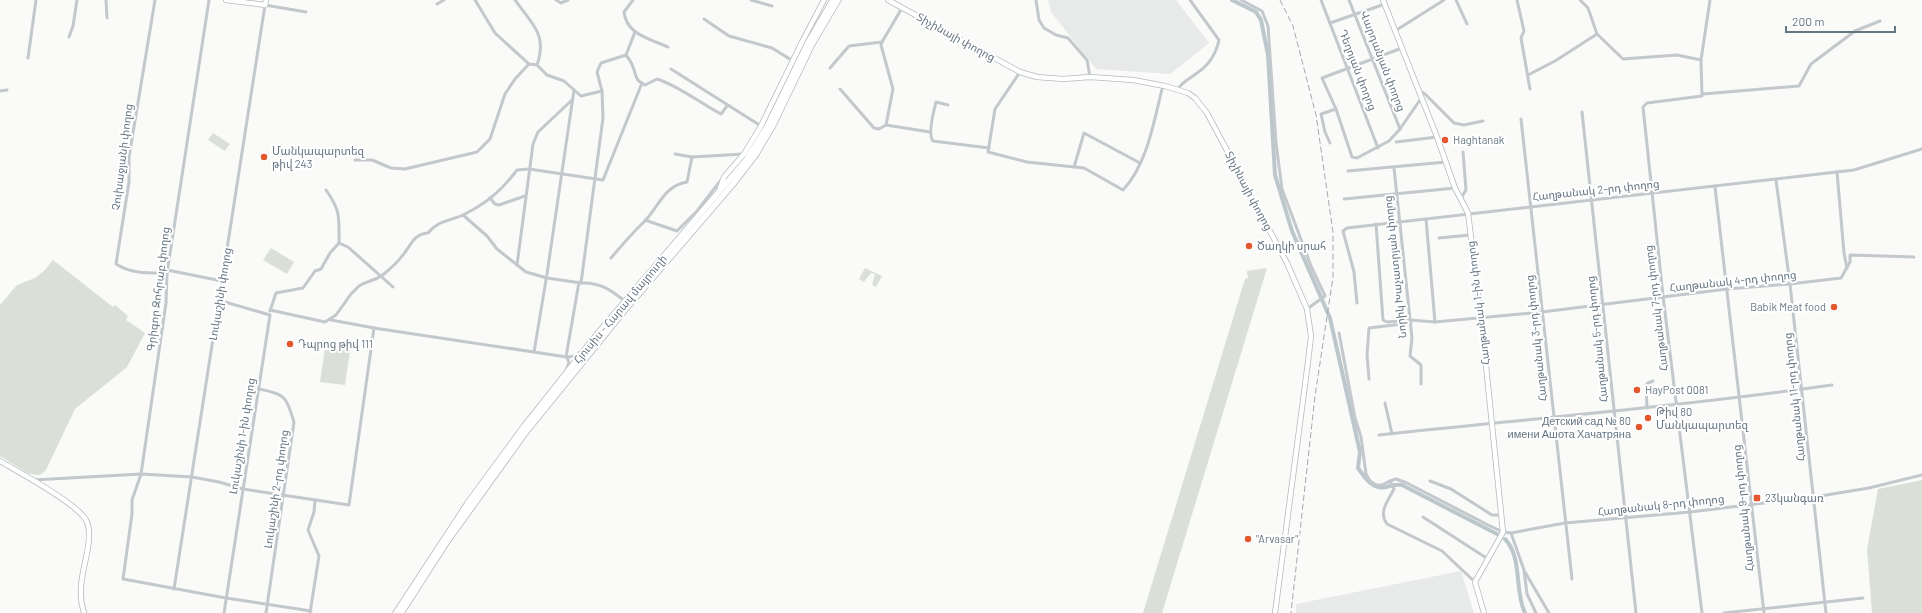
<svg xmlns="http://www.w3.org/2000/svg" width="1922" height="613" font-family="Barlow,'Noto Sans Armenian',sans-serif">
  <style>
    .built { fill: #e8e9e9 }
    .green { fill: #dadfd7 }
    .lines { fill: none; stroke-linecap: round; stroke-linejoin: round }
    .canal { stroke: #bbc7cb; stroke-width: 4 }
    .secondary-casing { stroke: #b3babf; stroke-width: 6 }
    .highway-casing { stroke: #b4b9bd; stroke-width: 7 }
    .street { stroke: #c3c8cc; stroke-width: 3 }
    .secondary { stroke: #fff; stroke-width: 4.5 }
    .highway { stroke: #fff; stroke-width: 5.5 }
    .rail { stroke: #a2aab0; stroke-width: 1; stroke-dasharray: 6 3; stroke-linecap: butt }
    .poi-dot { fill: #e4572e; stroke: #fff; stroke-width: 1.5 }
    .labels { text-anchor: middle; stroke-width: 4; stroke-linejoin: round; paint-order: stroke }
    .street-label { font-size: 11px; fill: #657683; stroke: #fff }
    .poi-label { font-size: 11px; fill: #657683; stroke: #fff; text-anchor: start }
  </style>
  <rect width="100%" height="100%" fill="#fafaf8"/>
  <g class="built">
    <path d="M1048,0H1176L1209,43L1170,74L1096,69L1051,12Z"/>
    <path d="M1461,571L1474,613H1296V604Z"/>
  </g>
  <g class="green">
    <path d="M213,133L230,144L225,151L208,140Z"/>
    <path d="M271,248L294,262L287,274L263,260Z"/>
    <path d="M53,260L113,307L115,305L128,316L126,320L145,333L127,367L75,409L46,470L40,475L29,474L0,456V305L17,285L35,278L44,271Z"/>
    <path d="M865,268L882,276L876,287L872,285L875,274L871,273L864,282L859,279Z"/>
    <path d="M1267,268L1162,613H1143L1245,279L1248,278L1247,271Z"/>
    <path d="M326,341L351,344L345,385L320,382Z"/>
    <path d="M1922,480V613H1872L1867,549L1878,489Z"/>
  </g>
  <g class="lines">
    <g class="canal">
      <path d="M1232,0L1256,12L1261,20L1268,55L1275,175L1292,231L1330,318L1360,452L1358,468C1365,478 1373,490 1386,487C1392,485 1396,484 1402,485L1497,534"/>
      <path d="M1505,539C1523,558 1514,591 1525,613"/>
    </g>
    <g class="secondary-casing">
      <g id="secondary">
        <path d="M226,0L265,5L266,0"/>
        <path d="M888,0L1020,72L1037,77L1063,79L1090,77L1133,80L1165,86L1188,93L1195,98L1207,113L1287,263L1307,309L1311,336L1308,362L1275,613"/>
        <path d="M1383,0L1437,137L1455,188L1468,213L1481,317L1503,532L1475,582L1484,613"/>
        <path d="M720,188L724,177L744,154L761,126L802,42L824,0"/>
        <path d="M0,461C20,473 75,502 86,520C91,529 89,543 87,553C83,573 77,592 84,613"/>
      </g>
    </g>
    <g class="highway-casing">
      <g id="highway">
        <path d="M396,613L468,503L523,428L600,331L747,159L768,125L808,43L833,0"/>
        <path d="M401,613L446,543L525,433L623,312L733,184L756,154L773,125L812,44L838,0"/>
      </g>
    </g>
    <g class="street">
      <path d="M106,0L107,18"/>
      <path d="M155,0L129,157V182L116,264C131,274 149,273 167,273"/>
      <path d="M209,0L167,273L166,303L141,474L132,500V514L123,579L226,598L311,611"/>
      <path d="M475,0L495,33L529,64L537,65L547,75L564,81L581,96L602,91"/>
      <path d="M515,0C531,23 548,34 537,65"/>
      <path d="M556,0L561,3L568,0"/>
      <path d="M633,0L624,12C626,34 650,39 668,47"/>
      <path d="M751,0L772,6"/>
      <path d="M1036,0L1039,20L1044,28L1056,35L1068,38L1087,60L1090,77"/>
      <path d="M1241,0L1262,11L1268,26L1276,143L1282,189L1311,266L1325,296L1307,309"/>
      <path d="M1321,0L1378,148"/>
      <path d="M1349,0L1400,129"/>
      <path d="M1456,0L1467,24"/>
      <path d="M1517,0L1524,31L1521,38L1530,89"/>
      <path d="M1580,0L1588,8L1597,34L1623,59L1677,55L1701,60"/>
      <path d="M437,4L444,0"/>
      <path d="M704,19L729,36L772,48L793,61"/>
      <path d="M1330,23L1385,4"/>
      <path d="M1395,31L1444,0"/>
      <path d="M635,32L626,55C629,59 632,63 633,67C637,77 634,79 645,85L657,79C679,86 700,103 721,114L727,106"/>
      <path d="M69,37L73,26L77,0"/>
      <path d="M882,42L881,45L893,89L886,125"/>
      <path d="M1402,48L1322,78L1336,109L1352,157L1357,158L1389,141L1400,129L1422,97"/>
      <path d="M28,58L36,0"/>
      <path d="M830,68L849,46L882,42L902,8"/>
      <path d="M671,69L761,126"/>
      <path d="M1020,72L995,109L988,152L1027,162L1084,168L1123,190C1148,163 1154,120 1163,85"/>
      <path d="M1528,75L1555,61L1597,34"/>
      <path d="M840,89L874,128L879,129L886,125L930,132"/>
      <path d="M1178,89C1183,81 1190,79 1197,73C1209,65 1216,54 1219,40L1190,0"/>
      <path d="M0,91L7,90"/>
      <path d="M1420,91L1425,94L1454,123L1464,125L1483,121"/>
      <path d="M1703,94L1799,86L1811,64L1855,31L1880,21"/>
      <path d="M948,105L936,102C934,110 927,134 933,141L989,148"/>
      <path d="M1582,112L1636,613"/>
      <path d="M1521,119L1572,579"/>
      <path d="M1396,142L1437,137"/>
      <path d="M1330,143L1325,132L1321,114L1336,109"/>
      <path d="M675,154L692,157L744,154"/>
      <path d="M355,160H372L391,168L405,169L477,152L490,139L505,94L515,79L529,64"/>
      <path d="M1074,167L1084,133L1140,163"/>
      <path d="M1394,168L1412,338L1410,356L1421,365V384"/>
      <path d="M1348,171L1446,162"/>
      <path d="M1837,172L1844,253L1847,268"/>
      <path d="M1776,180L1790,284L1826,613"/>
      <path d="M1715,187C1732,329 1749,471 1764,613"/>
      <path d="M490,198L495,204L499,205L525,196"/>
      <path d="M1461,198L1466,190L1463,152"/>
      <path d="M1344,199L1455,188"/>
      <path d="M463,215L487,236L497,249L526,272L547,278L581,283L603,118L602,91L597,72L601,63L626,55"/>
      <path d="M1426,219L1435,322"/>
      <path d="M645,220L677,231L697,211L721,180"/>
      <path d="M1376,224L1383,320L1387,322L1410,320L1435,322L1542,312L1727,289L1790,284L1841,278L1850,262V255L1914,257"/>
      <path d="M1439,238L1470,235"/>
      <path d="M339,243L348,247L393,287"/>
      <path d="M611,258C622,245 633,232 645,221C659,206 664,186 687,182L692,157"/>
      <path d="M517,265L533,144L538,132L572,100"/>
      <path d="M167,270L222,281"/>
      <path d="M581,283C600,282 611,290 626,302"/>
      <path d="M218,300L270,315L224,613"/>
      <path d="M1357,303L1354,272L1343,231L1347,228L1854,170L1922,149"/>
      <path d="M270,310L325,322L336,315L351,294L359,286C367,281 377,280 384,274C390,269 397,263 402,256C411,246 413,234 428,233C437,221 450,221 463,215C487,203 501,191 517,170L529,169L603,180L642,83"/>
      <path d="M270,311L276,293L303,288L315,271L321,269L330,253L339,243C339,218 341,211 326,190"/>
      <path d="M331,320L374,328L567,357L576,356L580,352"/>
      <path d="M1339,333L1355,418L1361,437L1366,474L1370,481L1376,485H1382L1390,481"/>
      <path d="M534,352L547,274L574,90"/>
      <path d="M566,357L579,282"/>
      <path d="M566,370L569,363L567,357"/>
      <path d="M1369,379L1367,355L1369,328L1411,323"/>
      <path d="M259,389C286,394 286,397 294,422L266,613"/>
      <path d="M1385,403L1392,434"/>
      <path d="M1647,408L1646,385L1648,383L1653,381"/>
      <path d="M1379,435C1530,419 1681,406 1832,385"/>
      <path d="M33,480L141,474L192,477L219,482L243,489L349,505L374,328"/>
      <path d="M1430,481L1451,489L1492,515H1500"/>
      <path d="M1423,517L1488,559"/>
      <path d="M1511,533L1524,570L1527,594L1536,613"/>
      <path d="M1525,572L1549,613"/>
      <path d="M1475,582L1442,551L1387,524C1378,512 1388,501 1394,489L1390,481L1396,479L1407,483L1488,525L1503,532L1511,533L1565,523L1690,512L1814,497L1869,488L1922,475"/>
      <path d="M174,589L265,5L306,12"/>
      <path d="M310,613L319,556L308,530L314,512L315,501"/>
      <path d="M1702,613L1663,296L1643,107L1647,103L1702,96L1701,60L1710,0"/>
      <path d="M1724,613L1863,598"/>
    </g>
    <use href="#secondary" class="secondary"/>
    <use href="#highway" class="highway"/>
    <path class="rail" d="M1280,0L1293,26L1316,115L1333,232V277L1315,396L1291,613"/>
  </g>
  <g class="poi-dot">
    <circle cx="1445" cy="140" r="4"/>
    <circle cx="264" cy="157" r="4"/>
    <circle cx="1249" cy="246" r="4"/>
    <circle cx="1834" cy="307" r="4"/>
    <circle cx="290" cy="344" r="4"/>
    <circle cx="1637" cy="390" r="4"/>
    <circle cx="1648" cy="418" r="4"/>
    <circle cx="1639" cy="427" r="4"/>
    <rect x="1753" y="494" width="8" height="8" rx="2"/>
    <circle cx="1248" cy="539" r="4"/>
  </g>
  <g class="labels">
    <g class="street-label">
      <text transform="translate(956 37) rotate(29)" y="4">Տիչինայի փողոց</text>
      <text transform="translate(1383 61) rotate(69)" y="4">Վարդանյան փողոց</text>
      <text transform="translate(1358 70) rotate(69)" y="4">Դեղոյան փողոց</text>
      <text transform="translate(122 157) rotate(-83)" y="4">Չուխաջյանի փողոց</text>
      <text transform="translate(1596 190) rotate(-6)" y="4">Հաղթանակ 2-րդ փողոց</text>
      <text transform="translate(1249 191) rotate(62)" y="4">Տիչինայի փողոց</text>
      <text transform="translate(1395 267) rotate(-96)" y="4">Նորիկ Խաչատրյան փողոց</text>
      <text transform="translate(1733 281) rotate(-6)" y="4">Հաղթանակ 4-րդ փողոց</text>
      <text transform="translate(158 289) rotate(-83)" y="4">Գրիգոր Զոհրաբ փողոց</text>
      <text transform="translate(220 294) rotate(-81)" y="4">Լուկաշինի փողոց</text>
      <text transform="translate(1478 303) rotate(-97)" y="4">Հաղթանակ 1-ին փողոց</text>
      <text transform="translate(1656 308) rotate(-97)" y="4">Հաղթանակ 7-րդ փողոց</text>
      <text transform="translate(620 309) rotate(-50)" y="4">Հյուսիս - Հարավ մայրուղի</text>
      <text transform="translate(1536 338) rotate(-96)" y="4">Հաղթանակ 3-րդ փողոց</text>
      <text transform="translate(1597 339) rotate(-96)" y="4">Հաղթանակ 5-րդ փողոց</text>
      <text transform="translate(1794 397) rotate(-96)" y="4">Հաղթանակ 11-րդ փողոց</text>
      <text transform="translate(242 436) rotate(-81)" y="4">Լուկաշինի 1-ին փողոց</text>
      <text transform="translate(276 489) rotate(-82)" y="4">Լուկաշինի 2-րդ փողոց</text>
      <text transform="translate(1661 505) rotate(-6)" y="4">Հաղթանակ 8-րդ փողոց</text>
      <text transform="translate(1743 508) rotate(-96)" y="4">Հաղթանակ 9-րդ փողոց</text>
    </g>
    <g class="poi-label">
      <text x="1453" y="144">Haghtanak</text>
      <text x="272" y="155">Մանկապարտեզ<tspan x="272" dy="13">թիվ 243</tspan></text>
      <text x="1257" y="250">Ծաղկի սրահ</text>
      <text x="1826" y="311" text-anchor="end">Babik Meat food</text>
      <text x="298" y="348">Դպրոց թիվ 111</text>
      <text x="1645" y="394">HayPost 0081</text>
      <text x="1656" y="416">Թիվ 80<tspan x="1656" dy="13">Մանկապարտեզ</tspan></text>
      <text x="1631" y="425" text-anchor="end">Детский сад № 80<tspan x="1631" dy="13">имени Ашота Хачатряна</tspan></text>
      <text x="1765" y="502">23կանգառ</text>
      <text x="1256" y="543">"Arvasar"</text>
    </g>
  </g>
  <path d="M1786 26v6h109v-6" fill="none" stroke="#657683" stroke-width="2"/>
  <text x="1792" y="26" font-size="12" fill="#657683" stroke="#ffffff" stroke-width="3" paint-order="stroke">200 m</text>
</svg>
